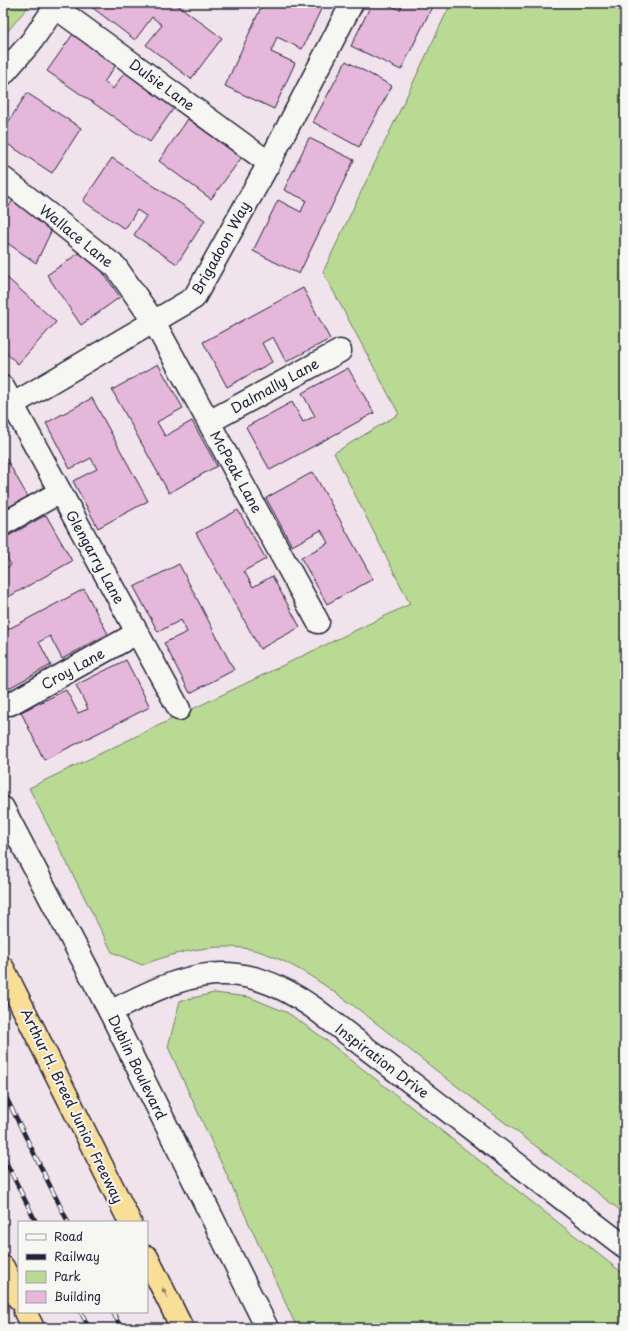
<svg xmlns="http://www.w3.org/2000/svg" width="628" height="1331" font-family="'Playpen Sans',sans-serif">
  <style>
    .green { fill: #b9da93; stroke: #6e7e67 }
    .building { fill: #e5b7da; stroke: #22223b }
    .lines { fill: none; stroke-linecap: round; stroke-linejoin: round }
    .street-casing { stroke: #22223b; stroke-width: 25 }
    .secondary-casing { stroke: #22223b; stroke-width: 25 }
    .highway-casing { stroke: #22223b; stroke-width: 25 }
    .street { stroke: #f6f6f2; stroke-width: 22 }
    .secondary { stroke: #f6f6f2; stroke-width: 22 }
    .highway { stroke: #f9df96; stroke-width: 22 }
    .rail-casing { stroke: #22223b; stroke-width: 4.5 }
    .rail { stroke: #f6f6f2; stroke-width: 3; stroke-dasharray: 9; stroke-linecap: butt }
    .oneway { fill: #8e8068 }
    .labels { text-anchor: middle; stroke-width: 4; stroke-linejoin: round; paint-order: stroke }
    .street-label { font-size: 14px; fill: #22223b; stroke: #f6f6f2 }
  </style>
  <rect width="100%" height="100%" fill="#f1e3eb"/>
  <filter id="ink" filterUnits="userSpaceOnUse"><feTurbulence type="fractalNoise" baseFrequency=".025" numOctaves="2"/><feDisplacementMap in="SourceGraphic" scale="8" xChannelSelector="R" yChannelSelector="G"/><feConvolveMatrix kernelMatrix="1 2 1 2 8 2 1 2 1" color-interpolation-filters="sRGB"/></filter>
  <g filter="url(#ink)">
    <g class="green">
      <path d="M3,3H31L3,37Z"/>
      <path d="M451,3H625V1214C561,1165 497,1117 433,1068C387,1033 299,954 243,948C208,944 174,953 142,965L112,952L29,788L410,604L334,453L399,414L323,272Z"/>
      <path d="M214,993L249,997L288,1013L322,1037L625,1275V1328H297L168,1047L180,1001Z"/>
    </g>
    <g class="building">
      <path d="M91,3H175L222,38L191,79L146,45L162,25L152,17L135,40L89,5Z"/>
      <path d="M263,3H324L302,49L277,37L271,52L295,63L274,109L225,86Z"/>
      <path d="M372,3H386L400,10L403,3H434L401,70L351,46Z"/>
      <path d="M73,34L116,65L104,82L113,89L126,70L176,105L150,142L47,71Z"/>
      <path d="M346,61L392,86L359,147L313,122Z"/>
      <path d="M27,93L81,128L52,173L3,141V130Z"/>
      <path d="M188,119L242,157L211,199L159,161Z"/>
      <path d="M309,138L354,160L299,274L253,251L278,200L301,212L306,200L284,190Z"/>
      <path d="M112,158L205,220L177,264L134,235L146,216L137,210L125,229L83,201Z"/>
      <path d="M16,195L55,223L36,263L3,240V202L8,208Z"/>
      <path d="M86,248L120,297L81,325L47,275Z"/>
      <path d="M3,274L56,322L18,364L3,350Z"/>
      <path d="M303,288L330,339L286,362L273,337L262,343L272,362L227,387L203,342Z"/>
      <path d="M158,364L183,408L157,422L165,436L192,421L217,466L169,493L112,390Z"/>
      <path d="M348,368L374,413L270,470L246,427L292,402L303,422L315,416L302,393Z"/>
      <path d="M92,398L148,501L98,528L73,481L97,469L91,458L70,469L46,423Z"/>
      <path d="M3,453L28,497L3,511Z"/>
      <path d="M313,472L373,579L327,604L301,558L328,543L321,530L292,546L266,498Z"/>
      <path d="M238,510L266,559L244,571L253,587L272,576L300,627L260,649L196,533Z"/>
      <path d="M46,515L72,561L3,600V570L11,565L3,551V539Z"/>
      <path d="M179,564L234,670L190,693L164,643L187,632L181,620L158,632L134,587Z"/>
      <path d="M84,589L108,634L62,659L50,636L39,642L51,665L7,689L3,681V632Z"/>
      <path d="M126,660L150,707L44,760L21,712L66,690L78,713L88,709L76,685Z"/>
    </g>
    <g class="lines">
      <g class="street-casing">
        <g id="street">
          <path d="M55,7L269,163"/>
          <path d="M3,74L31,42L58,3"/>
          <path d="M3,178L116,267L154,322L318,622"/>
          <path d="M3,387L179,709"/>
          <path d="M3,410L194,298L269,163L352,3"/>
          <path d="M209,422L340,351"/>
          <path d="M3,524L60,492"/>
          <path d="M10,704L137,633"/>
          <path d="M110,1012C187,972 236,953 314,1008L625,1247"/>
        </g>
      </g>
      <g class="secondary-casing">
        <path id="secondary" d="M3,808L110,1012L267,1328"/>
      </g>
      <g class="highway-casing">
        <g id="highway">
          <path d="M3,968L130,1222"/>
          <path d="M147,1257L182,1328"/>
          <path d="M3,1267L19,1299"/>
          <path d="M25,1312L33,1328"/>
        </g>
      </g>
      <use href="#street" class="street"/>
      <use href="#secondary" class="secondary"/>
      <use href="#highway" class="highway"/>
      <g class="rail-casing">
        <g id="rail">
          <path d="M3,1091L68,1222"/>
          <path d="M3,1156L36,1222"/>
          <path d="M81,1312L89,1328"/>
          <path d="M113,1312L121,1328"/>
        </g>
      </g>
      <use href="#rail" class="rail"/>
    </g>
    <defs><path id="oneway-solid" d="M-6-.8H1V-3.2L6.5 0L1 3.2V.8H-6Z"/></defs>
    <use class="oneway" href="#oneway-solid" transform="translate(165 1293) rotate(-116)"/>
  </g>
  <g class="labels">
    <g class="street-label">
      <text transform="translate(162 85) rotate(36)" y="5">Dulsie Lane</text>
      <text transform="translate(76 236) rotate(39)" y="5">Wallace Lane</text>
      <text transform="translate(221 248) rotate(-61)" y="5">Brigadoon Way</text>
      <text transform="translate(275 386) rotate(-29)" y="5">Dalmally Lane</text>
      <text transform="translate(236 472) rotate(61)" y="5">McPeak Lane</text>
      <text transform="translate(95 557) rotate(61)" y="5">Glengarry Lane</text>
      <text transform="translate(73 669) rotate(-29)" y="5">Croy Lane</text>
      <text transform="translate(382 1061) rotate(37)" y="5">Inspiration Drive</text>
      <text transform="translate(137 1067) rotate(64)" y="5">Dublin Boulevard</text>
      <text transform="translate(72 1106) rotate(64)" y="5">Arthur H. Breed Junior Freeway</text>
    </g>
  </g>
  <rect width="628" height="1331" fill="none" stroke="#f6f6f2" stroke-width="16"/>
  <rect x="8" y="8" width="612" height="1315" fill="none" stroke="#22223b" stroke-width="1.5" filter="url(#ink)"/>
  <rect x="18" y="1221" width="130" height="92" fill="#f6f6f2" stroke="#a1a1a9"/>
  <rect x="26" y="1234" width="20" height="6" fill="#f6f6f2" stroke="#a1a1a9"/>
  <text x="54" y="1241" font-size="12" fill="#22223b">Road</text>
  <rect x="26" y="1254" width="20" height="6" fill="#22223b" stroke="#a1a1a9"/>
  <text x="54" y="1261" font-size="12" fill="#22223b">Railway</text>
  <rect x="26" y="1271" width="20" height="12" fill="#b9da93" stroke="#a1a1a9"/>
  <text x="54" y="1281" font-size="12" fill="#22223b">Park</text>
  <rect x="26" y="1291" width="20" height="12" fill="#e5b7da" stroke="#a1a1a9"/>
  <text x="54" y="1301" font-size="12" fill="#22223b">Building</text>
</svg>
